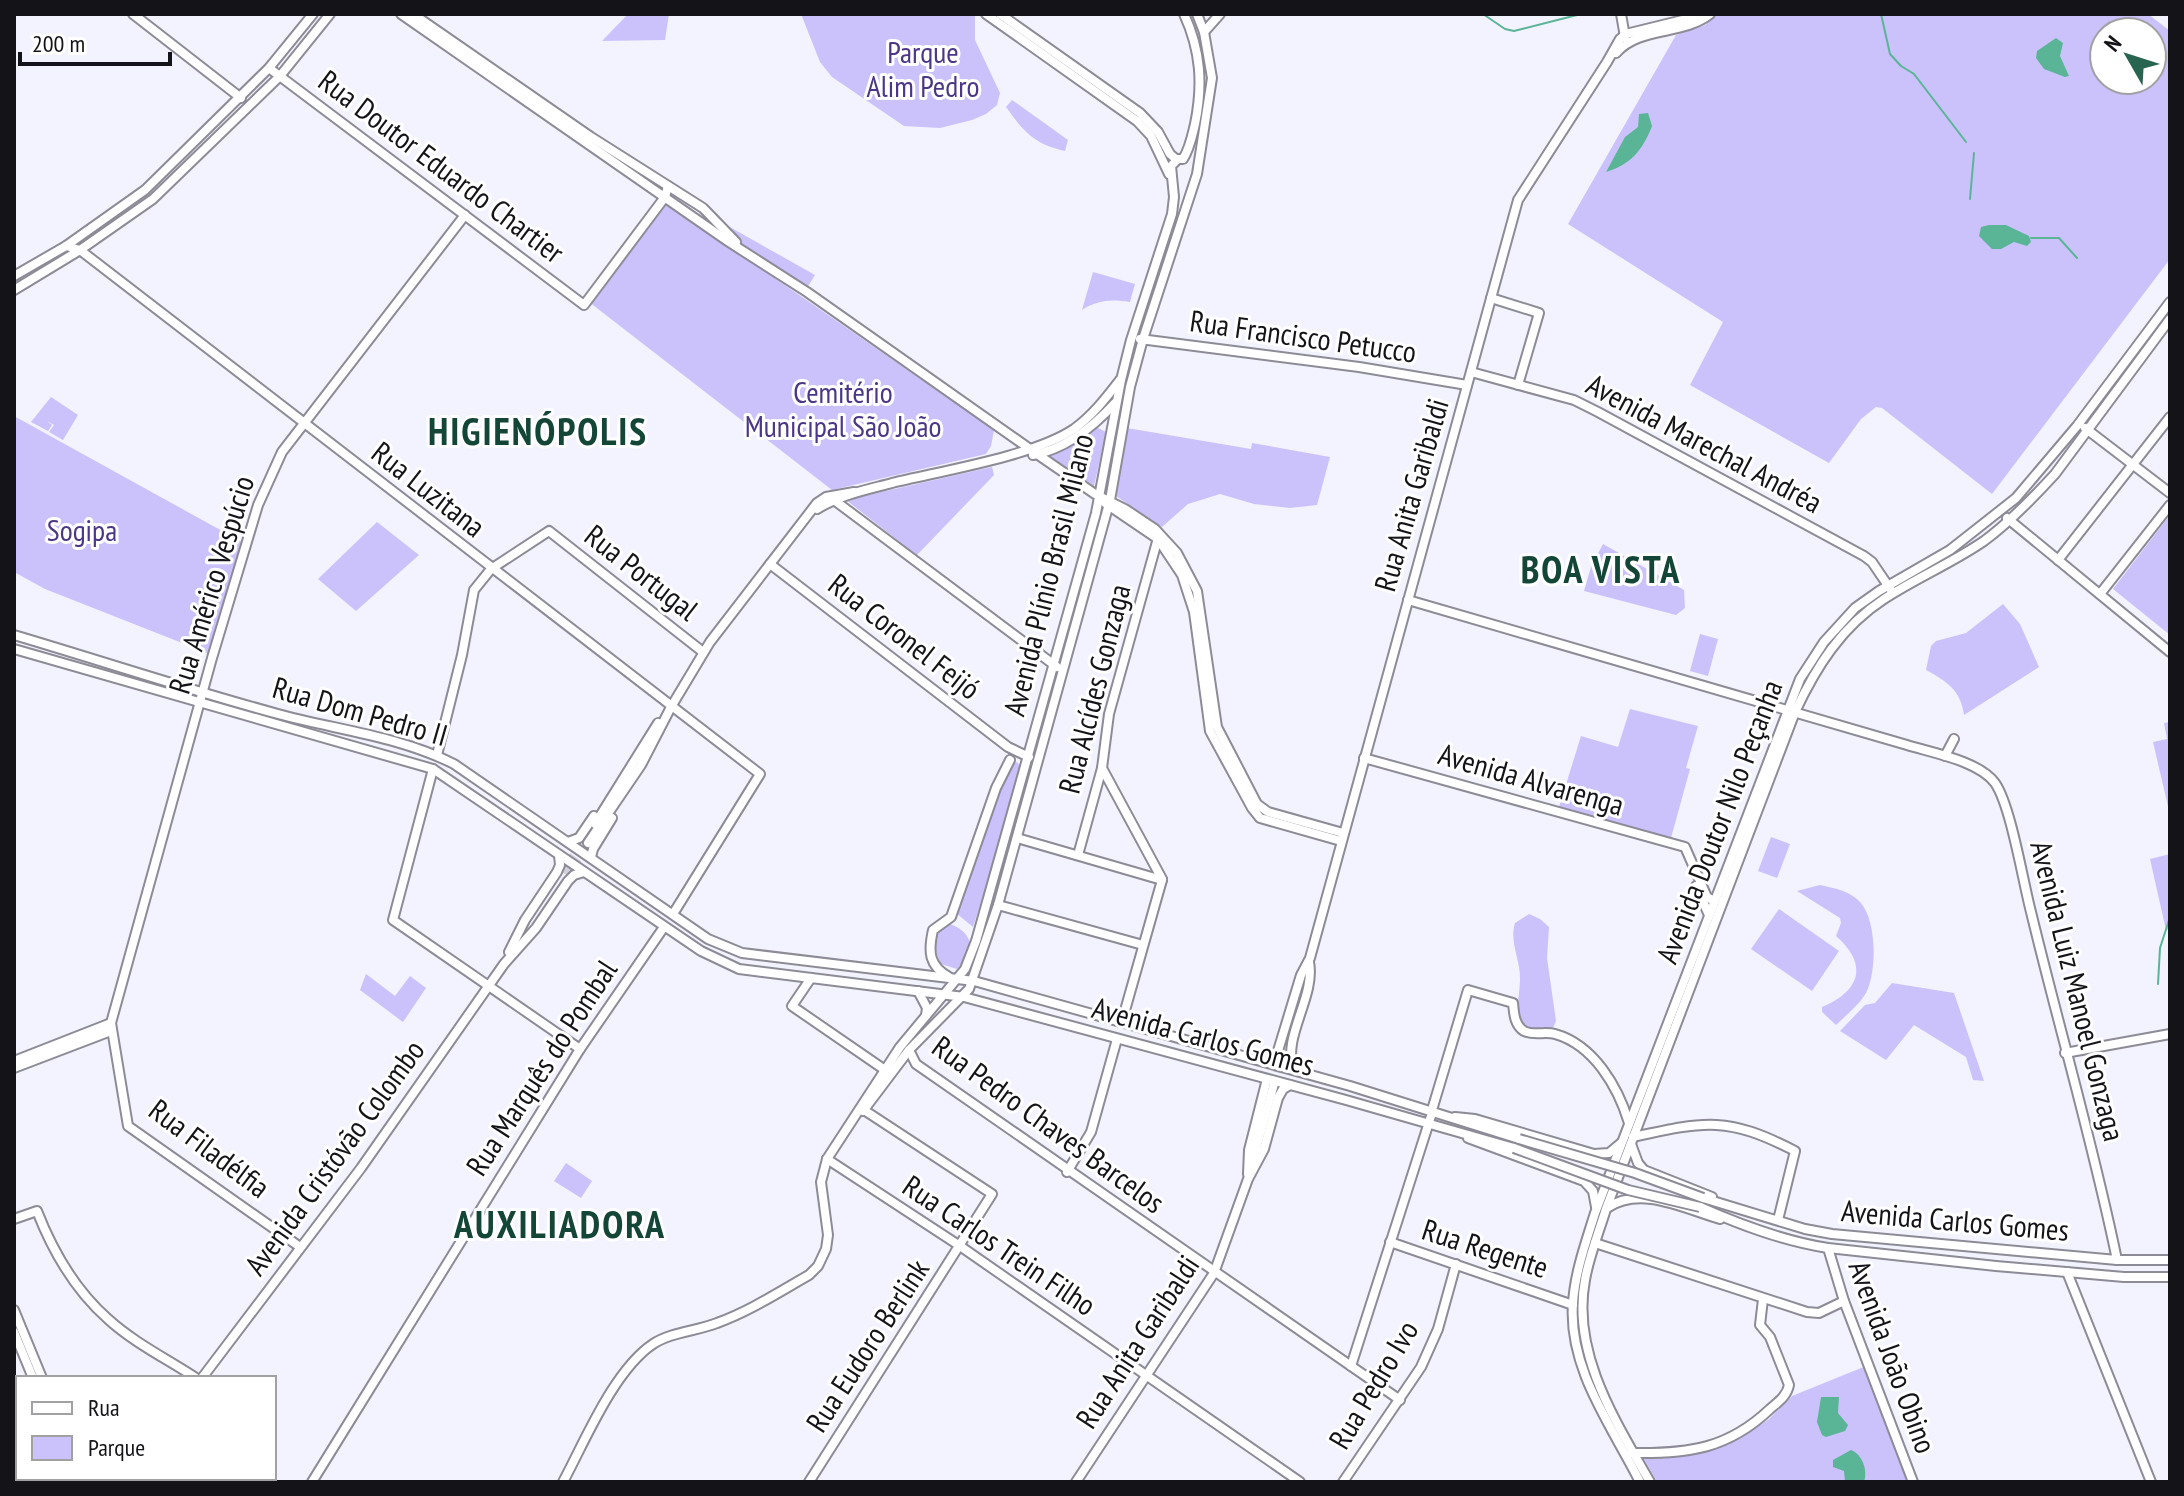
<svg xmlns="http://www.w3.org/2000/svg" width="2184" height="1496" font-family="'PT Sans Narrow',sans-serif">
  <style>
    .green { fill: #cbc2fc; fill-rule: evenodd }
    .water { fill: #5ab596 }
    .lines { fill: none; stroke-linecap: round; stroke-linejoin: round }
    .stream { stroke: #5ab596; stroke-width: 2 }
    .secondary-tunnel { stroke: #d2d1dc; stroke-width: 8; stroke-dasharray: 8 4; stroke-linecap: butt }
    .secondary-casing { stroke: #8c8b96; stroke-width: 12 }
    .primary-casing { stroke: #8c8b96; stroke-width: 12 }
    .secondary { stroke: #fff; stroke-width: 8 }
    .primary { stroke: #fff; stroke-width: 8 }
    .primary-bridge-casing { stroke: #8c8b96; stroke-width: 12; stroke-linecap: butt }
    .primary-bridge { stroke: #fff; stroke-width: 8 }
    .labels { text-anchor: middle; stroke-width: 6; stroke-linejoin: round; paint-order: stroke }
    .park-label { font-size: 30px; fill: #4b3687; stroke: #fff }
    .street-label { font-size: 30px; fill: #141318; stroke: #fff }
    .district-label { font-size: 38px; font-weight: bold; letter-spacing: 2px; fill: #144637; stroke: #fff }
  </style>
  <rect width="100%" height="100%" fill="#f3f2ff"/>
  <g class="green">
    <path d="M628,14H669L665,40L602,41Z"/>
    <path d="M801,14H975V40L1000,93L997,105L986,114L972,120L940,128L904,126L832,77L820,62Z"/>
    <path d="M1716,14H2148L2170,31V259L1992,494L1882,408L1876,407L1861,419L1829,463L1690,385L1723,322L1568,224L1676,35L1705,25ZM2104,32H2152V80H2104Z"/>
    <path d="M1012,100L1068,140L1065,151C1034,144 1024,132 1006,107Z"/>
    <path d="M665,202L994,430L991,446L986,454L832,490L589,302Z"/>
    <path d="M728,226L815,275L807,288L735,240Z"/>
    <path d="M1093,272L1135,284L1130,302C1111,299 1098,300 1082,310Z"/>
    <path d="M51,397L78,415L63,440L49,432L54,425L47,421L52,425L48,431L31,422Z"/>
    <path d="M14,416L242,542L210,654L45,589L14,572Z"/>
    <path d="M1096,427L1106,432L1094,486L1047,454L1074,444Z"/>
    <path d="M1127,428L1251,449L1252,443L1330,457L1317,505L1290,508L1254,504L1220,494L1188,504L1162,527L1116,496Z"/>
    <path d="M992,467L994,475L917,555L846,500Z"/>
    <path d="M2170,515V635L2113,589Z"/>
    <path d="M377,522L419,555L356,611L318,579Z"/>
    <path d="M1603,544L1684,590L1685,608L1676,615L1584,591L1591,567Z"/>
    <path d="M2003,604L2020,624L2039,667L1964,715C1961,690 1946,681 1926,670L1931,646L1936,641L1966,633Z"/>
    <path d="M1700,634L1718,639L1708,676L1690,671Z"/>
    <path d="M1630,709L1698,726L1686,768L1690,769L1671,838L1559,807L1581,736L1618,747Z"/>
    <path d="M2170,722V815L2153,742L2167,739L2164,723Z"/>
    <path d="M1017,762L1023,770L973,927L956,913L1002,780L1010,765Z"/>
    <path d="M1771,837L1790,844L1777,878L1758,871Z"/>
    <path d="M2170,854V929L2166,930L2150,859Z"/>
    <path d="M1820,885C1834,888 1850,891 1860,902C1877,920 1877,972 1866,993C1859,1005 1845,1016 1836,1025L1822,1012V1007C1860,991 1869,965 1836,936L1841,923L1840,918L1797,891Z"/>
    <path d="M1779,909L1839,951L1812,991L1751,949Z"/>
    <path d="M1529,914L1540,919L1549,927L1547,958L1556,1021L1552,1030C1506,1036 1519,1009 1520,981C1521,961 1509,942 1515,923Z"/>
    <path d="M950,924C974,933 977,953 957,969L941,964C933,950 932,929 950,924Z"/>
    <path d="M366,974L395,996L410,976L426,988L403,1022L360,990Z"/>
    <path d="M1892,983L1954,993L1984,1081L1973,1080L1966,1057L1914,1025L1886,1060L1840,1031L1865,1005L1875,1003Z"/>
    <path d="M566,1163L592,1181L581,1198L554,1181Z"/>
    <path d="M1866,1366L1907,1482H1657L1641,1454L1709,1450L1740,1437L1768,1420L1792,1396Z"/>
  </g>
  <g class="water">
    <path d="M2056,38L2063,43L2060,56L2069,76L2065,77L2044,69L2036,58L2037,51Z"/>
    <path d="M1648,113L1652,126C1643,150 1630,165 1606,172L1625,137L1638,127L1639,114Z"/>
    <path d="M1989,225H2006L2029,236L2031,242L2027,246L2014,242L2001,249H1992L1979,236L1981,227Z"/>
    <path d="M1821,1397H1839L1838,1413L1848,1425L1845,1431L1826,1437L1822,1435L1817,1422Z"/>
    <path d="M1851,1450C1863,1455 1868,1471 1864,1482H1845L1844,1471L1833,1467V1460Z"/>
  </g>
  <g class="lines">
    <g class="stream">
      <path d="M1483,14L1505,29L1514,31L1581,14"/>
      <path d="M1881,14L1890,54L1901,66L1914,74L1966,142"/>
      <path d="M1970,199L1974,153"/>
      <path d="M2031,238H2059L2077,258"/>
      <path d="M2158,984L2160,948L2170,917"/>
    </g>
    <g class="secondary-tunnel">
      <path d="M562,872L584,840"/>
      <path d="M567,875L578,859"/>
      <path d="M1274,1084L1280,1061"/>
    </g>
    <g class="secondary-casing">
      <g id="secondary">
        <path d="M133,14L241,98"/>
        <path d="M401,14L729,242L807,292L1037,454L1095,494L1125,509L1155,529L1177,553L1197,591L1217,727L1257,804L1268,812L1343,833"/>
        <path d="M413,14L591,137L703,208L736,242"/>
        <path d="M986,14L1137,121L1151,136L1169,174"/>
        <path d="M1000,14L1140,113L1158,132L1170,154L1177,160"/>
        <path d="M1621,14L1625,37"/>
        <path d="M1204,32L1220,14"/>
        <path d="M1626,34L1691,18L1696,14"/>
        <path d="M1616,53C1640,26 1682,36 1710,14"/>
        <path d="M269,68L584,305L665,197L668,186"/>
        <path d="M66,246L80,250L760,774L673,914"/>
        <path d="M14,276L66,246L145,190L269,68L313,14"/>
        <path d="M14,290L80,250L153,199L280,76L330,14"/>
        <path d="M1491,298L1539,313L1518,385"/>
        <path d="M1140,339L1359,367L1467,385"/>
        <path d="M1471,372L1574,400L1598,412L1864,556L1872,562L1891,590"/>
        <path d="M2085,428L2170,493"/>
        <path d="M1033,455C1065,449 1094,426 1115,403"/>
        <path d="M834,500L1057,667"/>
        <path d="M1105,503L1158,539L1182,575L1194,612L1210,731L1252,808L1260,818L1341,841"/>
        <path d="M817,509C840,495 866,490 892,483C941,471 1034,456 1074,429C1093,415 1106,398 1120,380"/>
        <path d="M2007,518L2170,652"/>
        <path d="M2058,560L2170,417"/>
        <path d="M770,564L1008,747L1029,757"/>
        <path d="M2100,594L2170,505"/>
        <path d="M1408,600L1907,745C1933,753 1979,761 1995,783C2011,806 2023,882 2031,912C2059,1028 2093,1143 2117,1260"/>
        <path d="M437,755L462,655L474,590L491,569L549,531L703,652"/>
        <path d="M1945,756L1954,739"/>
        <path d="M1364,758L1685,847L1707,897L1714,901"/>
        <path d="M1102,768L1162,879"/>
        <path d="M433,769L393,920L580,1049"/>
        <path d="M595,824L658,723"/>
        <path d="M1017,838L1162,880"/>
        <path d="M568,842L579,838L594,816"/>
        <path d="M588,843L641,765L671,707L710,642L817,503L826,497L854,492"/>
        <path d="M1078,855L1102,768L1109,714L1158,538"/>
        <path d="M591,857L593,849L612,818"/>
        <path d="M1696,886L1709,915"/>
        <path d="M998,905L1143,945"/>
        <path d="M509,952L525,920L557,872L560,865L559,855"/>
        <path d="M949,977C929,966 928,952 933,930L951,917L996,788L1010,760"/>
        <path d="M811,978L792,1006L885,1070"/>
        <path d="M1122,1021L1162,880"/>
        <path d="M909,1050L916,1064L1400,1400"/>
        <path d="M2065,1053L2170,1034"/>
        <path d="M14,1061L111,1023"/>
        <path d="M1274,1064L1301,975L1310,958L1518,200L1607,62L1620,39L1626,34"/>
        <path d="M14,1068L111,1031"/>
        <path d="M1294,1070C1281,1038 1316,997 1309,962"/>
        <path d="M1432,1110L1468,990L1513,1003C1514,1012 1514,1025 1524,1031C1534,1036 1545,1031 1555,1034C1594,1045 1618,1087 1629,1123"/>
        <path d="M863,1111L909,1050L969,989L998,905L1110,500L1130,387L1143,339L1197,174L1212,78L1204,32L1197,14"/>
        <path d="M1455,1117L1475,1119L1594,1154L1609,1153L1621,1143"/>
        <path d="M1633,1137C1706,1121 1727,1116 1795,1151L1778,1220"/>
        <path d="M1468,1138L1584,1181L1593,1191L1596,1207"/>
        <path d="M1631,1144L1638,1163L1644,1170L1712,1197"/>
        <path d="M827,1159L960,1246L1300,1482"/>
        <path d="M1252,1163L1274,1084"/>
        <path d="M1067,1172L1091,1132L1117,1039"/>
        <path d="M1248,1174L1249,1150L1267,1079"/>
        <path d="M1607,1208C1641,1185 1685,1209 1720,1219"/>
        <path d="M14,1219L37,1211C53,1252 75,1290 108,1319C133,1342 167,1359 196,1378"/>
        <path d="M1390,1242L1573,1305"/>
        <path d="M1595,1243L1807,1312L1819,1313L1844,1301"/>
        <path d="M300,1247L128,1126L111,1023L212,658L258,505L282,452L465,215"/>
        <path d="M1828,1248L1844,1301L1913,1482"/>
        <path d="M2067,1272L2151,1482"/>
        <path d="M14,1310L42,1378"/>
        <path d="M14,1332L33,1378"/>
        <path d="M1351,1366L1431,1116"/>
        <path d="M202,1378L361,1168L504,964L536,928L568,881L574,875L584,872"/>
        <path d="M1632,1453C1688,1454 1728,1449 1770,1409C1778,1402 1787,1396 1789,1385L1770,1337L1760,1325L1763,1299"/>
        <path d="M74,1478L76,1482"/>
        <path d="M83,1478L84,1482"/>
        <path d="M126,1482L129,1478"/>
        <path d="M312,1482L580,1049L664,927"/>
        <path d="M563,1482C585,1441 614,1370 653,1344C671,1332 697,1331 717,1323C750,1311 779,1292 809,1275L818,1266L826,1249L828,1235L821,1182L827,1159L900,1047L965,969L976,941L1096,513L1121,380L1131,340L1172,214L1174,197L1171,166L1178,159H1183C1190,148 1192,136 1195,124C1203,85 1201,51 1184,14"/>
        <path d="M809,1482L992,1194L864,1110"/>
        <path d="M1076,1482L1214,1273L1248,1179L1264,1149L1278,1098L1283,1089L1290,1085"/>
        <path d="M1343,1482L1421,1367L1438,1329L1456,1264"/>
        <path d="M1640,1482C1612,1426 1568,1369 1573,1303C1575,1272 1586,1242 1595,1213L1800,679L1824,642L1855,608L1879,591L1950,550L2016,498L2077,426L2170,302"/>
        <path d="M1650,1482C1616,1422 1571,1353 1585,1280C1589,1256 1599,1232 1606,1209L1795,712C1816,667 1841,627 1884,599C1916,578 1952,563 1984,541C2010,522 2033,498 2055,474L2170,319"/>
      </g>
    </g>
    <g class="primary-casing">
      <g id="primary">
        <path d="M14,635C102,661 189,690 278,714C337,730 399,736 454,764L708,939L742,953L974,981L1350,1086L1519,1139"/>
        <path d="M14,649L433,769L701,951L739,969L964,997L1346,1100L1514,1148"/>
        <path d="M918,991L927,1008L926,1015"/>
        <path d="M1703,1198L1805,1229L1832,1234L2117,1260H2170"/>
        <path d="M1700,1207C1741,1225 1783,1241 1828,1248L1996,1266L2124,1277H2170"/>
      </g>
    </g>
    <use href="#secondary" class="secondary"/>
    <use href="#primary" class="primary"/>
    <g class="primary-bridge-casing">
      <g id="primary-bridge">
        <path d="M1519,1139L1635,1173L1703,1198"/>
        <path d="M1514,1148L1628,1190L1700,1207"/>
      </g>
    </g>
    <use href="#primary-bridge" class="primary-bridge"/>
  </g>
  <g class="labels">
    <g class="park-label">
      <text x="923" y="63">Parque<tspan x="923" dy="34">Alim Pedro</tspan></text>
      <text x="843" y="403">Cemitério<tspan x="843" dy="34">Municipal São João</tspan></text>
      <text x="82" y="541">Sogipa</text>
    </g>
    <g class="street-label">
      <text transform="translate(441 167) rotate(37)" y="10">Rua Doutor Eduardo Chartier</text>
      <text transform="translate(1303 337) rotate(8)" y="10">Rua Francisco Petucco</text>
      <text transform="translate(1704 444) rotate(28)" y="10">Avenida Marechal Andréa</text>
      <text transform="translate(428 490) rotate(38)" y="10">Rua Luzitana</text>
      <text transform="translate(1412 495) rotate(-74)" y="10">Rua Anita Garibaldi</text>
      <text transform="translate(641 573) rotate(38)" y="10">Rua Portugal</text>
      <text transform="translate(1049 575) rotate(-76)" y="10">Avenida Plínio Brasil Milano</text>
      <text transform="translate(212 585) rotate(-73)" y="10">Rua Américo Vespúcio</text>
      <text transform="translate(904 637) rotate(38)" y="10">Rua Coronel Feijó</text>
      <text transform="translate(1095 689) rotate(-76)" y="10">Rua Alcídes Gonzaga</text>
      <text transform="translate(360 712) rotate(16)" y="10">Rua Dom Pedro II</text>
      <text transform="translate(1531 780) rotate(16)" y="10">Avenida Alvarenga</text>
      <text transform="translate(1720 822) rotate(-69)" y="10">Avenida Doutor Nilo Peçanha</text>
      <text transform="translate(2077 991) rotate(76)" y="10">Avenida Luiz Manoel Gonzaga</text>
      <text transform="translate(1203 1037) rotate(15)" y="10">Avenida Carlos Gomes</text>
      <text transform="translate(542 1068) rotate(-57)" y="10">Rua Marquês do Pombal</text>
      <text transform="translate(1048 1125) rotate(36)" y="10">Rua Pedro Chaves Barcelos</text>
      <text transform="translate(209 1149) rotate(37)" y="10">Rua Filadélfia</text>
      <text transform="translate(335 1158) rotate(-54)" y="10">Avenida Cristóvão Colombo</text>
      <text transform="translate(1955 1221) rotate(5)" y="10">Avenida Carlos Gomes</text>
      <text transform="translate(999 1246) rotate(34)" y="10">Rua Carlos Trein Filho</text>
      <text transform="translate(1485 1249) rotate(18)" y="10">Rua Regente</text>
      <text transform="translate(1138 1342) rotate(-57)" y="10">Rua Anita Garibaldi</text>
      <text transform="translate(868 1346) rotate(-57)" y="10">Rua Eudoro Berlink</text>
      <text transform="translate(1892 1357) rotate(70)" y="10">Avenida João Obino</text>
      <text transform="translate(1374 1385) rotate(-59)" y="10">Rua Pedro Ivo</text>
    </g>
    <g class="district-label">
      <text x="538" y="445">HIGIENÓPOLIS</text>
      <text x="1601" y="583">BOA VISTA</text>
      <text x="560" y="1238">AUXILIADORA</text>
    </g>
  </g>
  <rect width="2184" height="1496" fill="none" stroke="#141318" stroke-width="32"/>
  <rect x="16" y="1376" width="260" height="104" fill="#ffffff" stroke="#a1a1a3" stroke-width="2"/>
  <rect x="32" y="1402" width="40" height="12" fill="#ffffff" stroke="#a1a1a3" stroke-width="2"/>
  <text x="88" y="1416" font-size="24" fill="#141318">Rua</text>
  <rect x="32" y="1436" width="40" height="24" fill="#cbc2fc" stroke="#a1a1a3" stroke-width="2"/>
  <text x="88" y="1456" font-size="24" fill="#141318">Parque</text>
  <g transform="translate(2128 56) rotate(309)"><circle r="38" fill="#ffffff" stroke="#a1a1a3" stroke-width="2"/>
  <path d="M0-6L14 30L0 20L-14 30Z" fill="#276551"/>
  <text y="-12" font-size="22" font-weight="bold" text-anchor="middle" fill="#141318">N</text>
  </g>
  <path d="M20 52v12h150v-12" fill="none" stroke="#141318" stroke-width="4"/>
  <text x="32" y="52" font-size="24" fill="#141318" stroke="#ffffff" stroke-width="6" paint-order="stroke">200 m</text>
</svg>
